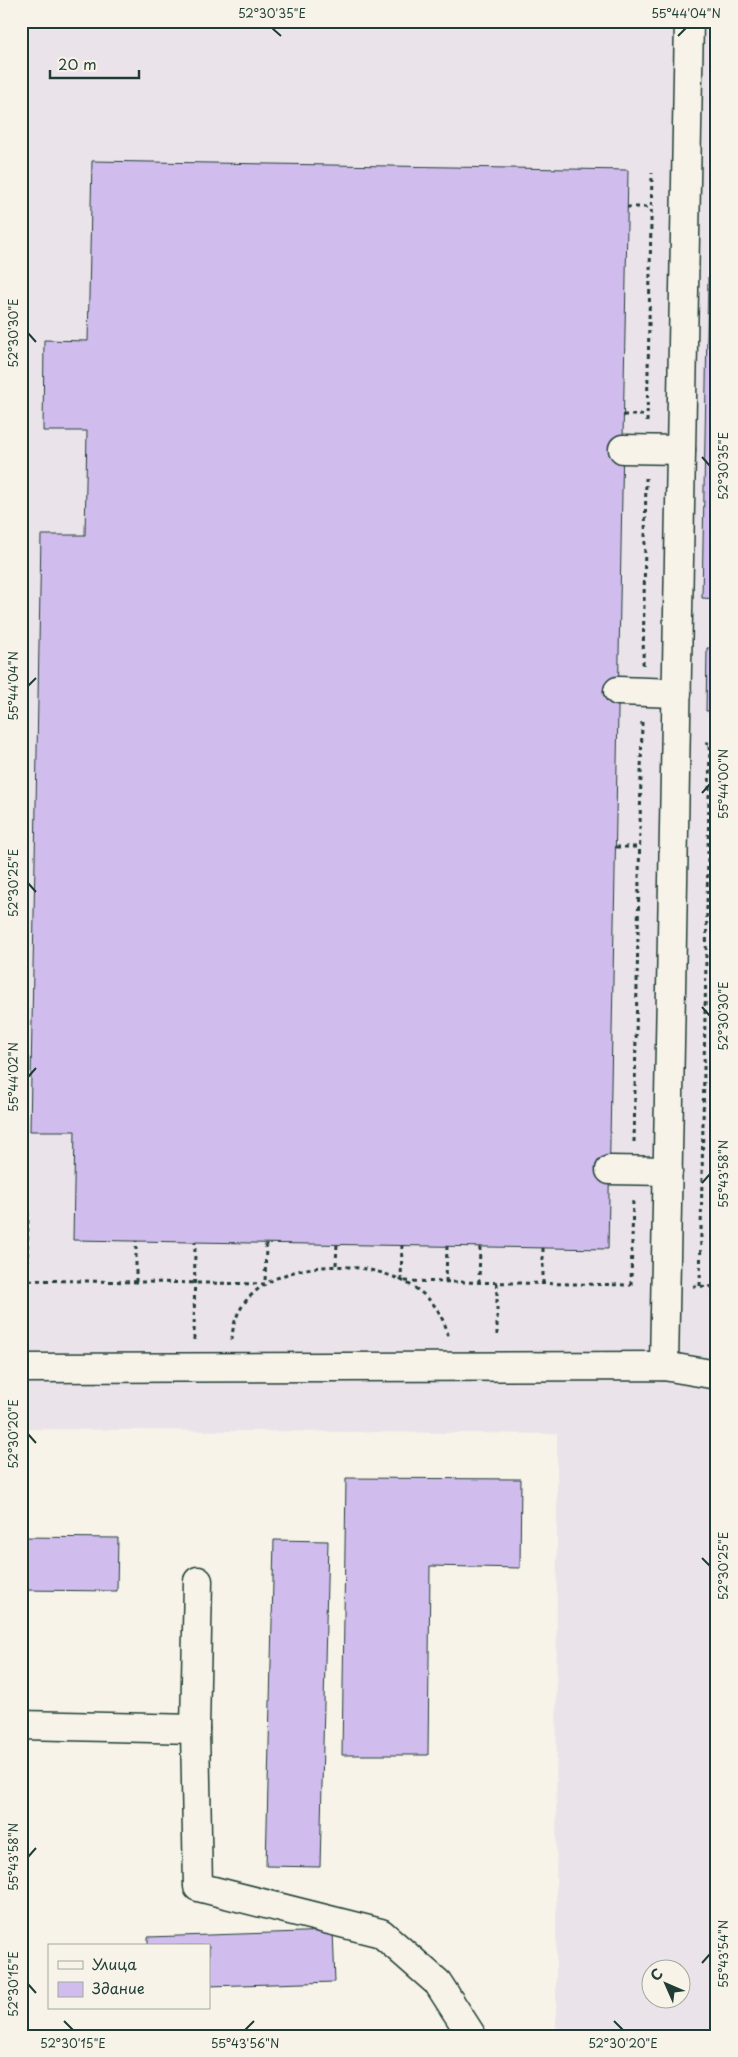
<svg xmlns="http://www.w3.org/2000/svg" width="738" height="2057" font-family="'Playpen Sans',sans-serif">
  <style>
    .built { fill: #ebe3ea; fill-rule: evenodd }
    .building { fill: #d0bdee; stroke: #1f3d34 }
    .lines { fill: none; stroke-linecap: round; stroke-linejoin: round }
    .minor-casing { stroke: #1f3d34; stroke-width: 31 }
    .path { stroke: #1f3d34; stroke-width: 3; stroke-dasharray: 4 4; stroke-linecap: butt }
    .minor { stroke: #f7f3e8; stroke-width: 28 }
    .ticks { fill: none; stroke: #1f3d34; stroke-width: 2 }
    .neatline { fill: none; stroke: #1f3d34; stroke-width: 2 }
    .ticks-label { font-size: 12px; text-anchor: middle; fill: #1f3d34 }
  </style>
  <rect width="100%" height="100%" fill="#f7f3e8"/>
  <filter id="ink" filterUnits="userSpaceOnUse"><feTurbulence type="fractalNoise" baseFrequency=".02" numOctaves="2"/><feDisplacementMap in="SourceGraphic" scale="10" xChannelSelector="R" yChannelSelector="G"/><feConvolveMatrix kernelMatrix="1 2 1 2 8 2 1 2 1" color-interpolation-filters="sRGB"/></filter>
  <g filter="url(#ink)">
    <path class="built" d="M21,21H717V2036H556L557,1434L21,1429ZM650,1970H680V2000H650Z"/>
    <g class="building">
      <path d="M92,161L628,170L608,1249L73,1240L75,1131H30L41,535H85L87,431H43L44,340L88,341Z"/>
      <path d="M708,277H717V599L702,598Z"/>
      <path d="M707,648H717V711H706Z"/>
      <path d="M346,1478L521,1479L520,1568L430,1566L428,1755H342Z"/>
      <path d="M21,1537L118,1538L117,1591L21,1590Z"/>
      <path d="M274,1540L328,1541L320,1867L266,1866Z"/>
      <path d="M333,1931L335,1982L209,1986V1946H148V1937Z"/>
    </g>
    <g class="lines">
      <g class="minor-casing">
        <g id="minor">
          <path d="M623,449L681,450"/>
          <path d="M618,691L677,693"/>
          <path d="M610,1170L668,1171"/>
          <path d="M664,1366L689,21"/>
          <path d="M21,1368L664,1366L717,1375"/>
          <path d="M198,1581L195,1729L198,1887L381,1933L438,1983L472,2036"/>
          <path d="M21,1725L195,1729"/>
        </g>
      </g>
      <g class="path">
        <path d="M627,207H651"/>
        <path d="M623,415H647"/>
        <path d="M647,422L652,173"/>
        <path d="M643,665L646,478"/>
        <path d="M616,847H639"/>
        <path d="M634,1142L642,721"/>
        <path d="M402,1245L401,1281L631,1285"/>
        <path d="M336,1265L337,1244"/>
        <path d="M21,1280L265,1284L266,1243"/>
        <path d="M27,1280L28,1205"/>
        <path d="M136,1282V1241"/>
        <path d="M446,1282L447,1246"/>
        <path d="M479,1283L480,1246"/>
        <path d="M497,1283V1338"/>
        <path d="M543,1284V1247"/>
        <path d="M631,1285L633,1198"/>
        <path d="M693,1286L717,1287"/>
        <path d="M700,1286L710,743H704"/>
        <path d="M194,1340L195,1242"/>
        <path d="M232,1340C234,1248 405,1245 441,1316C444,1324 448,1329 448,1337"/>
      </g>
      <use href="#minor" class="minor"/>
    </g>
  </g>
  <path class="ticks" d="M272,28L281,36M678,36L686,28M28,333L36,342M702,457L710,466M28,686L36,678M702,793L710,784M28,883L36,892M702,1007L710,1016M28,1077L36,1068M702,1183L710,1174M28,1434L36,1443M702,1558L710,1566M28,1857L36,1848M702,1963L710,1954M28,1984L36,1993M64,2021L73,2030M614,2021L623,2030M245,2030L254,2021"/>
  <rect width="738" height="2057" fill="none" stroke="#f7f3e8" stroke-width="55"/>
  <rect x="48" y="1944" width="162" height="65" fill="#f7f3e8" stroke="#a1aaa0"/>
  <rect x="58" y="1961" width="25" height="8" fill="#f7f3e8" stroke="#a1aaa0"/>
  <text x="92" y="1970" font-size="15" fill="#1f3d34">Улица</text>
  <rect x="58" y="1982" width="25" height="15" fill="#d0bdee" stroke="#a1aaa0"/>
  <text x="92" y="1994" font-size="15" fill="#1f3d34">Здание</text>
  <g transform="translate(666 1984) rotate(315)"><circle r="24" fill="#f7f3e8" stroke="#a1aaa0"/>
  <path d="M0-4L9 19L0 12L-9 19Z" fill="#1f3d34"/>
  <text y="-8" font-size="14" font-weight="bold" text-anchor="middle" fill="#1f3d34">С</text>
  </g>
  <path d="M50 70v8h89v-8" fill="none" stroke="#1f3d34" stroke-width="2.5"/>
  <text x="58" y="70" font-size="15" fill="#1f3d34" stroke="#f7f3e8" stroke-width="4" paint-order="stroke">20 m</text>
  <rect x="28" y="28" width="682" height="2002" class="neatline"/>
  <g class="ticks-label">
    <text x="272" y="18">52°30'35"E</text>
    <text x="686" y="18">55°44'04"N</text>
    <text transform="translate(14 333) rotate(-90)" y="4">52°30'30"E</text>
    <text transform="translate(724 466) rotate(-90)" y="4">52°30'35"E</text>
    <text transform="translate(14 686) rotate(-90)" y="4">55°44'04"N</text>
    <text transform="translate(724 784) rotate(-90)" y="4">55°44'00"N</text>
    <text transform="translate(14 883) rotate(-90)" y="4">52°30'25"E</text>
    <text transform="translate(724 1016) rotate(-90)" y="4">52°30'30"E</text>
    <text transform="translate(14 1077) rotate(-90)" y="4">55°44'02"N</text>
    <text transform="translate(724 1174) rotate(-90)" y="4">55°43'58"N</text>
    <text transform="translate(14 1434) rotate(-90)" y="4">52°30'20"E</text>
    <text transform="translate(724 1566) rotate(-90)" y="4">52°30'25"E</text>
    <text transform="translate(14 1857) rotate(-90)" y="4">55°43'58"N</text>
    <text transform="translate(724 1954) rotate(-90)" y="4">55°43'54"N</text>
    <text transform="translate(14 1984) rotate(-90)" y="4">52°30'15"E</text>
    <text x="73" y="2048">52°30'15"E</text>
    <text x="245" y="2048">55°43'56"N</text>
    <text x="623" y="2048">52°30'20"E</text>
  </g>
</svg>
